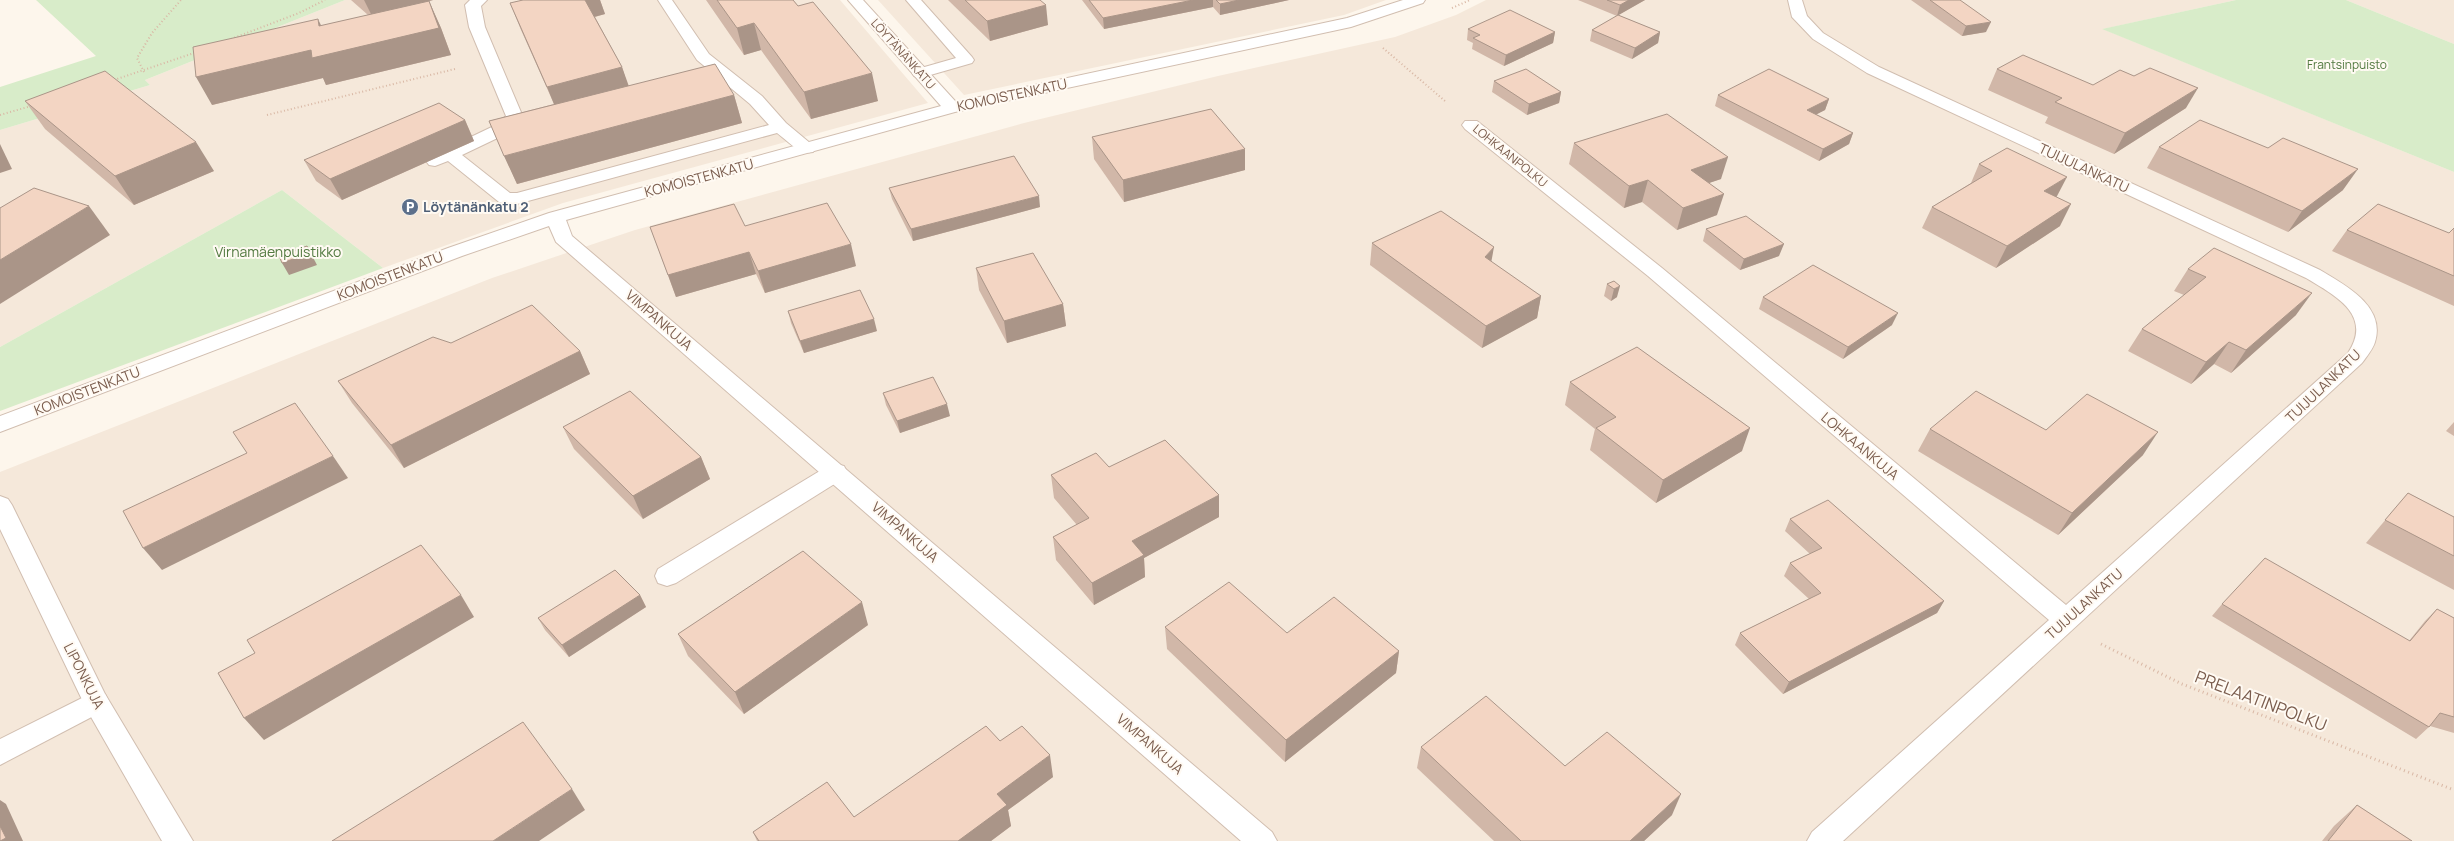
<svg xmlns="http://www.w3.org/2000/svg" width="2454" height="841" font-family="Manrope,sans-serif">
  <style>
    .residential { fill: #f5e8da }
    .green { fill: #d8ecc9 }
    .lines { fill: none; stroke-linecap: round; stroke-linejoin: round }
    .lane-casing { stroke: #d1beb0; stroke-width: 2 }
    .street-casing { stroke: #d1beb0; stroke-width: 2 }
    .path-far1 { stroke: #d9b8a5; stroke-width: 2; stroke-dasharray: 1 2.5; stroke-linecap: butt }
    .path { stroke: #d9b8a5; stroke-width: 3; stroke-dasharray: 1 3.5; stroke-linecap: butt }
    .lane { fill: #fff; fill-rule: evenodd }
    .street { fill: #fff; fill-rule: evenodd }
    .wall { fill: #d1b7a8 }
    .shaded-wall { fill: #aa9588 }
    .building { fill: #f3d5c3; stroke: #aa9588 }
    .labels { text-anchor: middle; stroke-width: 4; stroke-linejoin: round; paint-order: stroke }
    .far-street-label { font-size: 12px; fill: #7a5c4d; stroke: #fffaf3 }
    .far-park-label { font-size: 12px; fill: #537a41; stroke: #fffaf3 }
    .street-label { font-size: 14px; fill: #7a5c4d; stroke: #fffaf3 }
    .service-label { font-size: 14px; font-weight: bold; fill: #4e5e75; stroke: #fffaf3; text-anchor: start }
    .park-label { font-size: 14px; fill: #537a41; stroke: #fffaf3 }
    .near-street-label { font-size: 17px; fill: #7a5c4d; stroke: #fffaf3 }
  </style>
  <rect width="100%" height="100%" fill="#fdf6ec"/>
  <g class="residential">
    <path d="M345,0H840L928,103L563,203L383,268L282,190L0,347V130L150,85L145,80Z"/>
    <path d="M878,0H1386L1344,15L964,95Z"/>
    <path d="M1486,0H2236L2103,29L2454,172V841H0V472L492,278L635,230L1024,123L1218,76L1395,37L1456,15Z"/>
    <path d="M2346,0H2454V44Z"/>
  </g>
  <g class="green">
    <path d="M36,0H345L145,80L150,85L0,130V87L96,56Z"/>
    <path d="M2236,0H2346L2454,44V172L2102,29Z"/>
    <path d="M282,190L383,268L0,411V347Z"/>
  </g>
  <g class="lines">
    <g class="lane-casing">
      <g id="lane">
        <path d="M470,0H487L481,6L485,27L523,117L508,133L462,155L510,193H517L769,125L750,104L697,60L658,0H672L709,54L762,96L786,123L816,148L813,152C799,155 788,141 777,133L517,204L499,202L448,161L435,166L429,165L426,161L429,157L496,125L506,116L469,27L465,5Z"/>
        <path d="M906,0H921L972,57L974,60L972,63L920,78L914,76L912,73L914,70L956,58Z"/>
        <path d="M836,464L844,466L847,472L844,478L676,583L667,586L658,583L655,576L658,569L828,466Z"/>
        <path d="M96,691L105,694L109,702L105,710L0,765V739Z"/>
      </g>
    </g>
    <g class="street-casing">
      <g id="street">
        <path d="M848,0H863L956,102L1347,18L1403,0H1425L1423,3L1351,27L955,112L566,220L572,236L1272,832L1277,841H1241L556,242L549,226L462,256L0,432V416L448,248L549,213L941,106Z"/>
        <path d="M1788,0H1802L1807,16L1823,33L1879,67L2320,270C2345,285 2386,306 2375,342C2373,349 2367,356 2362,363L1843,841H1807L1812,832L2049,620L1648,276L1465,129L1462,125L1465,121H1477L1662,268L2066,605L2348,353C2373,315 2336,296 2306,278L1867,73L1813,39L1792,17Z"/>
        <path d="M0,496L8,499L12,505L105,694L193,841H162L87,710L0,529Z"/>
      </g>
    </g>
    <g class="path-far1">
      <path d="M1452,8L1470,0"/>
      <path d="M231,39L299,13L325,0"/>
      <path d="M1383,48L1445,101"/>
      <path d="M144,72L137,58L152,33L181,0"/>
      <path d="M114,80L197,52"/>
      <path d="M0,115L31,106"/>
      <path d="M267,115L455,69"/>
    </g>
    <path class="path" d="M2101,644L2182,684L2454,790"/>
    <use href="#lane" class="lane"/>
    <use href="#street" class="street"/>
  </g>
  <g class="wall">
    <path d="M351,0H433L429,1L441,28L451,55L326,85L323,78L212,105L321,26L368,15Z"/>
    <path d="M523,0H600L605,14L595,17L622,67L628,86L734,95L742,123L517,184L489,121L554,104L521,30L510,3Z"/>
    <path d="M706,0H793L878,101L811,119L761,50L744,55Z"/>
    <path d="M948,0H1040L1048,25L990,41Z"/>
    <path d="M1082,0H1289L1220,15L1213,7L1104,29Z"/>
    <path d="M1578,0H1645L1618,15L1660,32L1658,43L1632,59L1590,41L1592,30L1617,16Z"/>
    <path d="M1911,0H1960L1986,32L1962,36Z"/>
    <path d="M1468,29L1555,32L1553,43L1504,66L1472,49L1473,43L1467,40Z"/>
    <path d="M1997,69L2093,85L2186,108L2114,154L2045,123L2048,117L1988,90Z"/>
    <path d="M1494,81L1561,92L1559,103L1527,115L1492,92Z"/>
    <path d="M1718,95L1829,99L1825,110L1816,114L1853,133L1849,144L1819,161L1715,106Z"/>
    <path d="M25,101L214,171L134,205L45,129Z"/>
    <path d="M465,120L474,141L342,200L316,181L304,160Z"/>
    <path d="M1092,137L1245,170L1124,202L1094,159Z"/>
    <path d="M1574,143L1721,179L1709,183L1717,215L1677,230L1642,202L1624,208L1569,164Z"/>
    <path d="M2159,147L2343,190L2288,232L2147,168Z"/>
    <path d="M1979,164L2056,197L2060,226L1996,268L1922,228L1932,207L1971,183Z"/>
    <path d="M889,188L1040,207L913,241L892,199Z"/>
    <path d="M745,226L856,266L765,293L756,274L676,297L650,227Z"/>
    <path d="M2454,228V306L2332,251L2347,230L2449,233Z"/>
    <path d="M1706,229L1779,256L1740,270L1703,241Z"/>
    <path d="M1372,243L1491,262L1541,296L1537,318L1482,348L1370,265Z"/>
    <path d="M976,268L1063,304L1066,326L1007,343L979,290Z"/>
    <path d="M2188,269L2296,315L2231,373L2214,364L2191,384L2128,351L2142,329L2184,295L2174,291Z"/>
    <path d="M1614,281L1617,297L1611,301L1604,296L1607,284Z"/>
    <path d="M1763,297L1892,325L1843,359L1759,309Z"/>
    <path d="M788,311L877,331L804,353L791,323Z"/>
    <path d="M451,343L580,351L590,374L404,468L352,403L338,381Z"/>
    <path d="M1570,382L1742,451L1656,503L1590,450L1595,429L1565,405Z"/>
    <path d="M883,393L950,416L900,433L886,405Z"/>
    <path d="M2454,422V436L2446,431Z"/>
    <path d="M563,427L701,457L710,479L643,519L574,449Z"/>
    <path d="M1930,429L2046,430L2143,455L2058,535L1918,451Z"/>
    <path d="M1109,467L1219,517L1144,558L1145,577L1094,605L1056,560L1053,537L1077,525L1054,498L1051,475Z"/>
    <path d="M2408,493L2454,517V590L2366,543Z"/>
    <path d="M1790,519L1944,601L1937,613L1783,694L1735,645L1740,633L1809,599L1784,576L1790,563L1810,554L1785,531Z"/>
    <path d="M640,595L646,607L569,657L545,630L538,618Z"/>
    <path d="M2222,604L2409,641L2425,621L2437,609L2454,618V733L2430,726L2416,739L2212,616Z"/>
    <path d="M868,625L744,714L688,656L678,634Z"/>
    <path d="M1165,627L1287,633L1399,651L1396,673L1285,762L1167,649Z"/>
    <path d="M1000,741L1053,777L1008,810L1011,826L991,841H757L753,832L854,817Z"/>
    <path d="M1421,747L1565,766L1672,815L1644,841H1494L1417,768Z"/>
    <path d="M2357,805L2412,841H2322L2334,826Z"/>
  </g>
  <g class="shaded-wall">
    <path d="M364,0H433L429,1L441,28L451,55L326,85L323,78L212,105L196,77L319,26L318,19L331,46L374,20Z"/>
    <path d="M584,0H600L605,14L590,18Z"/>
    <path d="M1193,0H1213V7L1104,29L1103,18Z"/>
    <path d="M1239,0H1289L1220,15V4Z"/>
    <path d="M1629,0H1645L1617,16L1620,5Z"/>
    <path d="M1046,5L1048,25L990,41L987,21Z"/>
    <path d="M1991,22L1986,32L1962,36L1966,26Z"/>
    <path d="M754,23L761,50L744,55L737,28Z"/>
    <path d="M1555,32L1553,43L1504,66L1506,55Z"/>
    <path d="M1660,32L1658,43L1632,59L1635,48Z"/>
    <path d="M622,67L632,95L558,114L547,87Z"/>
    <path d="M872,73L878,101L811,119L804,92Z"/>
    <path d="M2198,88L2186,108L2114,154L2125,133Z"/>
    <path d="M1561,92L1559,103L1527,115L1529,104Z"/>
    <path d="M734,95L742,123L517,184L504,156Z"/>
    <path d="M1829,99L1825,110L1804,121L1807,110Z"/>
    <path d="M465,120L474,141L342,200L330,179Z"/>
    <path d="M1853,133L1849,144L1819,161L1823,149Z"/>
    <path d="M196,142L214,171L134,205L115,176Z"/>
    <path d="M0,144L12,169L0,173Z"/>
    <path d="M1245,149V170L1124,202L1123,180Z"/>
    <path d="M1728,157L1721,179L1685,191L1691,170Z"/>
    <path d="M2358,169L2343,190L2288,232L2302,211Z"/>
    <path d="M2067,177L2056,198L2044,191Z"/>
    <path d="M1648,180L1642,202L1624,208L1629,186Z"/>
    <path d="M1724,194L1717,215L1677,230L1683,208Z"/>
    <path d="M1039,196L1040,207L913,241L911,229Z"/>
    <path d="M2071,204L2060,226L1996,268L2007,246Z"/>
    <path d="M89,206L110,235L0,304V260Z"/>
    <path d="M851,244L856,266L765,293L758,271Z"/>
    <path d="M1784,244L1779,256L1740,270L1744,259Z"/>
    <path d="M307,246L317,265L289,275L282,263Z"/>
    <path d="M1494,247L1490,269L1485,257Z"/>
    <path d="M749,252L756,274L676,297L668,275Z"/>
    <path d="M1620,286L1617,297L1611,301L1614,289Z"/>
    <path d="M2312,293L2296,315L2231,373L2246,350Z"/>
    <path d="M1541,296L1537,318L1482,348L1486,326Z"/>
    <path d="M1063,304L1066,326L1007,343L1004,321Z"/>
    <path d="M1898,313L1892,325L1843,359L1848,347Z"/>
    <path d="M874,319L877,331L804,353L800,341Z"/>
    <path d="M2229,342L2214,364L2191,384L2206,362Z"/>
    <path d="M580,351L590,374L404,468L391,445Z"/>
    <path d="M947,404L950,416L900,433L897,421Z"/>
    <path d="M1750,428L1742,451L1656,503L1663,480Z"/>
    <path d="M2158,432L2143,455L2058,535L2072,513Z"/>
    <path d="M333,456L348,478L162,570L143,548Z"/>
    <path d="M701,457L710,479L643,519L633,496Z"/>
    <path d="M1219,495V517L1144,558L1145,577L1094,605L1092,583L1132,541Z"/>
    <path d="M461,595L474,617L264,740L244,718Z"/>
    <path d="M640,595L646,607L569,657L562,645Z"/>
    <path d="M1944,601L1937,613L1783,694L1789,682Z"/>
    <path d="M862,602L868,625L744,714L735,692Z"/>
    <path d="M1399,651L1396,673L1285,762L1286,740Z"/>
    <path d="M1050,755L1053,777L1008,810L1011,826L991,841H958L997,794Z"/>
    <path d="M572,789L585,810L539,841H493Z"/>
    <path d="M1681,794L1672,815L1644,841H1630Z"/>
    <path d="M0,800L6,804L23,841H0Z"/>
  </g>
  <g class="building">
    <path d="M523,0H585L622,67L547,87L510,3Z"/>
    <path d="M717,0H793L798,6L813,2L872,73L804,92L754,23L737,28Z"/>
    <path d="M965,0H1040L1046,5L987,21Z"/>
    <path d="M1089,0H1193L1103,18Z"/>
    <path d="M1216,0H1239L1220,4Z"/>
    <path d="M1607,0H1629L1620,5Z"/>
    <path d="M1930,0H1960L1991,22L1966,26Z"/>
    <path d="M429,1L439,28L312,58L311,50L196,77L193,47L318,19L319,26Z"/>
    <path d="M1510,10L1555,32L1506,55L1473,38L1480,35L1468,29Z"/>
    <path d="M1618,15L1660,32L1635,48L1592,30Z"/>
    <path d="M2023,55L2093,85L2120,70L2134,76L2150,68L2198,88L2125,133L2055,102L2062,98L1997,69Z"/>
    <path d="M715,64L734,95L504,156L489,121Z"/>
    <path d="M1526,69L1561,92L1529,104L1494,81Z"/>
    <path d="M1769,69L1829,99L1807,110L1853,133L1823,149L1718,95Z"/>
    <path d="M105,71L196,142L115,176L25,101Z"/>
    <path d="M439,103L465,120L330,179L304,160Z"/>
    <path d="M1211,109L1245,149L1123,180L1092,137Z"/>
    <path d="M1667,114L1728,157L1691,170L1724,194L1683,208L1648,180L1629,186L1574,143Z"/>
    <path d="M2200,120L2268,148L2283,138L2358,169L2302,211L2159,147Z"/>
    <path d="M2007,148L2067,177L2044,191L2071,204L2007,246L1932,207L1992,171L1979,164Z"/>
    <path d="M1014,156L1039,196L911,229L889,188Z"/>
    <path d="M34,188L89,206L0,260V208Z"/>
    <path d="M827,203L851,244L758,271L749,252L668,275L650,227L734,204L745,226Z"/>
    <path d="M2378,204L2449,233L2454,228V276L2347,230Z"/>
    <path d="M1441,211L1494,247L1485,257L1541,296L1486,326L1372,243Z"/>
    <path d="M1746,216L1784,244L1744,259L1706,229Z"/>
    <path d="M307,246L310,253L282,263L279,256Z"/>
    <path d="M2214,248L2312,293L2246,350L2229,342L2206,362L2142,329L2206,277L2188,269Z"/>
    <path d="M1033,253L1063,304L1004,321L976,268Z"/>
    <path d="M1813,265L1898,313L1848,347L1763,297Z"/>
    <path d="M1614,281L1620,286L1614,289L1607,284Z"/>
    <path d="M860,290L874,319L800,341L788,311Z"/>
    <path d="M532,305L580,351L391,445L338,381L433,337L451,343Z"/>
    <path d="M1637,347L1750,428L1663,480L1596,428L1616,417L1570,382Z"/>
    <path d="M933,377L947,404L897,421L883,393Z"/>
    <path d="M630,391L701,457L633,496L563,427Z"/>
    <path d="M1976,391L2046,430L2087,394L2158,432L2072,513L1930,429Z"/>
    <path d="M295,403L333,456L143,548L123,511L247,453L233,432Z"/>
    <path d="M1165,440L1219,495L1132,541L1144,555L1092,583L1053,537L1089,518L1051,475L1096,453L1109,467Z"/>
    <path d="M2408,493L2454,517V556L2385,520Z"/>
    <path d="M1828,500L1944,601L1789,682L1740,633L1821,593L1790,563L1822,548L1790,519Z"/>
    <path d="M421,545L461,595L244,718L218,673L255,653L247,640Z"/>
    <path d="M803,551L862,602L735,692L678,634Z"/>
    <path d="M2265,558L2410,641L2437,609L2454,618V717L2440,713L2429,727L2222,604Z"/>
    <path d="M615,570L640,595L562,645L538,618Z"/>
    <path d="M1229,582L1287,633L1334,597L1399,651L1286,740L1165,627Z"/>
    <path d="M1486,696L1565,766L1607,732L1681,794L1630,841H1521L1421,747Z"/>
    <path d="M523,722L572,789L493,841H332Z"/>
    <path d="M986,726L1000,741L1022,726L1050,755L997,794L1007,805L958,841H759L753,832L827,782L854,817Z"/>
    <path d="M2357,805L2412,841H2328Z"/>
    <path d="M0,826L6,838L0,841Z"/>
  </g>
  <defs>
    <g id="parking-disc" transform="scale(0.9)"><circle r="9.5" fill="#5c6f8a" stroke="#fffaf3"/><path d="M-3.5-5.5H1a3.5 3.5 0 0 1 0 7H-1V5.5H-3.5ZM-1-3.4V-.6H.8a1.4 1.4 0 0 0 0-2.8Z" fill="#fff"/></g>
  </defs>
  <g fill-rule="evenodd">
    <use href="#parking-disc" x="410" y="207"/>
  </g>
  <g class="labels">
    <g class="far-street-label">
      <text transform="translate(903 54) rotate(48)" y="4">LÖYTÄNÄNKATU</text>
      <text transform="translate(1510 156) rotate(39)" y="4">LOHKAANPOLKU</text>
    </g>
    <g class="far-park-label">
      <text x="2347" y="69">Frantsinpuisto</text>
    </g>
    <g class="street-label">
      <text transform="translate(1012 95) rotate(-12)" y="5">KOMOISTENKATU</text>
      <text transform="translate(2084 168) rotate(25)" y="5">TUIJULANKATU</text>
      <text transform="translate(699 178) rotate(-15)" y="5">KOMOISTENKATU</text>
      <text transform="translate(390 276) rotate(-21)" y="5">KOMOISTENKATU</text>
      <text transform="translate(659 320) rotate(41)" y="5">VIMPANKUJA</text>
      <text transform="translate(2323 386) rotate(-44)" y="5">TUIJULANKATU</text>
      <text transform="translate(87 391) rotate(-21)" y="5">KOMOISTENKATU</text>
      <text transform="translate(1860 446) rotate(40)" y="5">LOHKAANKUJA</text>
      <text transform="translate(905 532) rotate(41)" y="5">VIMPANKUJA</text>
      <text transform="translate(2084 604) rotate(-42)" y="5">TUIJULANKATU</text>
      <text transform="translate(84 676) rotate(63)" y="5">LIPONKUJA</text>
      <text transform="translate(1150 744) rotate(41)" y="5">VIMPANKUJA</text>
    </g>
    <g class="service-label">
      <text x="423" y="212">Löytänänkatu 2</text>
    </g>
    <g class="park-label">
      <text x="278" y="257">Virnamäenpuistikko</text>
    </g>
    <g class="near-street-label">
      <text transform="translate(2261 701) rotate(21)" y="6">PRELAATINPOLKU</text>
    </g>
  </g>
</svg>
